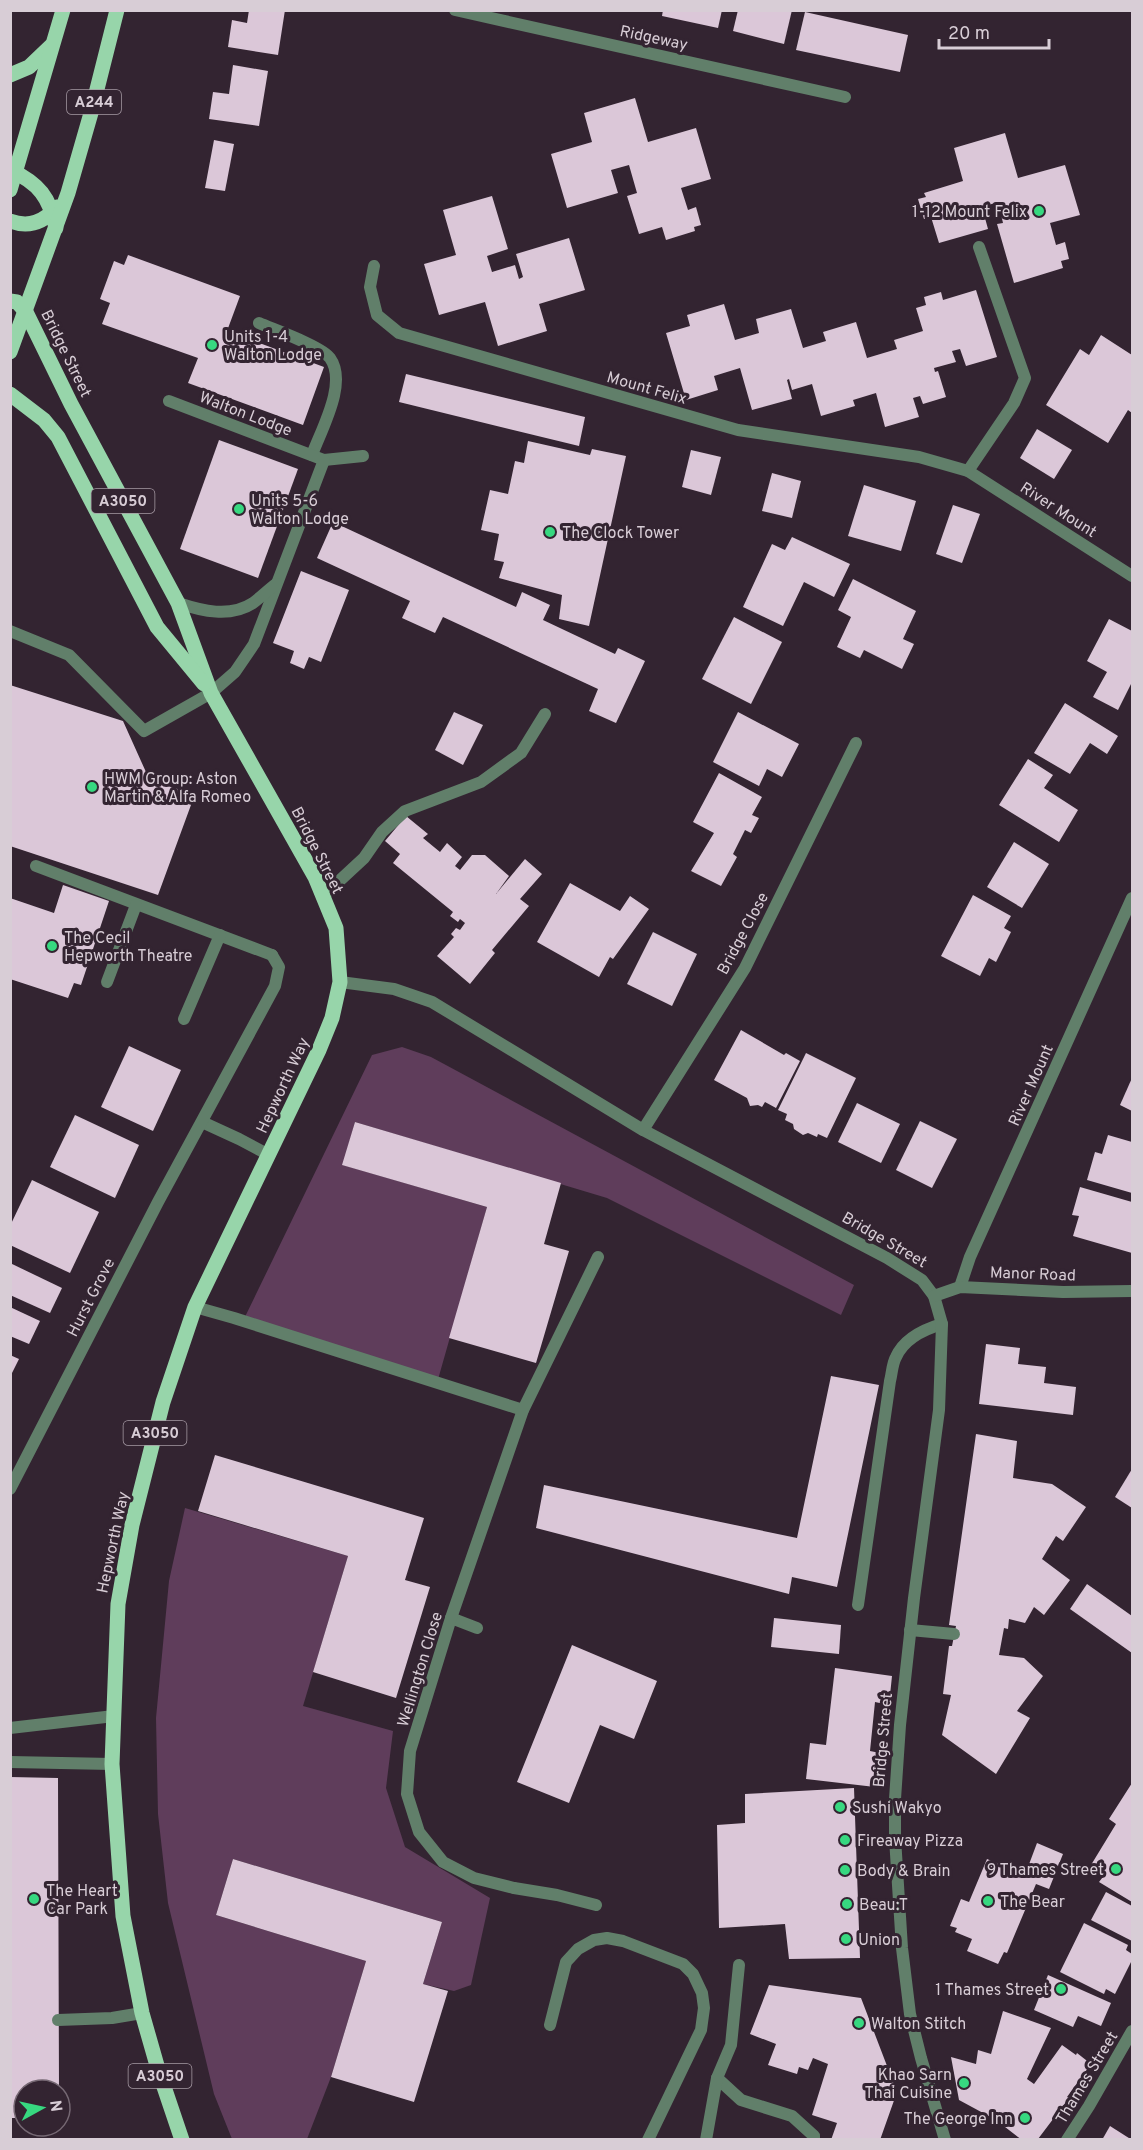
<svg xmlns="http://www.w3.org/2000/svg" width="1143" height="2150" font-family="Overpass,sans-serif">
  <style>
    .green { fill: #5f3d5b }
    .building { fill: #dbc7d8 }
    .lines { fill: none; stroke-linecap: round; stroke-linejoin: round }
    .service { stroke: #617f6a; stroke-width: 12 }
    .minor { stroke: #617f6a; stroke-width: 12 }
    .primary { stroke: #97d5aa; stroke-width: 15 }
    .poi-dot { fill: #37d880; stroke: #332431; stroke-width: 2 }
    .labels { text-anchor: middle; stroke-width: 6; stroke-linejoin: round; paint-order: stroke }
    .shield { fill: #332431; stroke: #a69aa4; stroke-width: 1.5 }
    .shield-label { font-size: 15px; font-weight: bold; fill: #d8cdd6 }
    .street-label { font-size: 16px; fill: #d8cdd6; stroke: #332431 }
    .poi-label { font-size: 16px; fill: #d8cdd6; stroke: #332431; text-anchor: start }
  </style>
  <rect width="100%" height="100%" fill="#332431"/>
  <g class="green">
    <path d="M402,1047L431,1057L854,1285L841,1315L607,1198L355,1122L343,1165L487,1207L437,1383L243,1321L372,1055Z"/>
    <path d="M185,1508L348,1556L303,1706L393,1731L386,1788L405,1847L490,1898L471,1985L454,1991L423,1984L442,1922L233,1859L216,1915L366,1961L331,2077L307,2139H232L214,2094L168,1903L158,1814L156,1718L169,1581Z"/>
  </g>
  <g class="building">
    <path d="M249,10H285L278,55L228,47L232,20L247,23Z"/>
    <path d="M663,10H722L718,28L662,16Z"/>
    <path d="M738,10H792L784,44L733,31Z"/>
    <path d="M805,12L908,35L900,72L796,50Z"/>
    <path d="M233,65L268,71L259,126L209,119L213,92L229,94Z"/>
    <path d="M635,98L648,142L696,128L711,179L681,188L688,210L696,207L701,225L694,227L695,231L666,240L662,227L639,234L627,196L637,193L629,165L611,170L618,193L567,208L551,154L592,142L584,113Z"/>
    <path d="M1005,133L1018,178L1065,165L1080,215L1050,223L1056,245L1065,242L1069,259L1061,261L1063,268L1014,283L997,224L1003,223L998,202L982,207L988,229L939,243L931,217L924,219L918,199L926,197L924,193L963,181L954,148Z"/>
    <path d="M214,140L234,144L225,191L205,188Z"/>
    <path d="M492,196L508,249L487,256L492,272L515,265L519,279L523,277L516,254L569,238L585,290L539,304L547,331L498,346L485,302L439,315L424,264L456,255L443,210Z"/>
    <path d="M128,255L240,296L227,331L324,367L303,425L188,383L198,358L102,324L110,303L100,299L114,261L124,265Z"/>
    <path d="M976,290L997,357L966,366L960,349L952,351L956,362L934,368L935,372L938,371L946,397L923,404L920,396L913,398L919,417L885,427L876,393L853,400L855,406L821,416L812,384L792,390L789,379L787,380L792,399L752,410L740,368L714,376L718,390L686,400L666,333L690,326L687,315L724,304L735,340L759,333L756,319L791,309L803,348L826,341L823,332L856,322L867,358L897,349L894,340L923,331L916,308L926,305L924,297L941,292L943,300Z"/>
    <path d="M1101,335L1132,355V413L1128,410L1108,443L1046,405L1080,349L1089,355Z"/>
    <path d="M406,374L585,417L579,446L399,402Z"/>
    <path d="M1037,429L1072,450L1054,479L1020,458Z"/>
    <path d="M219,440L298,469L258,578L180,549Z"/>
    <path d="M528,441L590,455L592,449L626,456L589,626L559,619L562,595L499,578L504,562L494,560L499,534L481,530L490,490L508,494L515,461L524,463Z"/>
    <path d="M691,450L721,457L711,495L682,487Z"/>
    <path d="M772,473L801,481L792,518L762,511Z"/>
    <path d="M864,485L916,501L901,551L848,536Z"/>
    <path d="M953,505L980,514L962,563L936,554Z"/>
    <path d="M333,522L516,607L522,592L550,605L543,620L615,654L618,648L645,661L616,723L589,711L598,689L443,617L435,633L402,618L410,601L317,558Z"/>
    <path d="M792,537L850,564L834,597L804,582L783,626L743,607L772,544L785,550Z"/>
    <path d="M301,571L349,590L321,662L309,657L304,669L290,663L294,651L273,643Z"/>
    <path d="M853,579L916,611L903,639L914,644L902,669L864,650L860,658L837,647L851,617L838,610Z"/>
    <path d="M734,617L782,642L751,704L702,679Z"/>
    <path d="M1109,619L1132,631V685L1131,684L1118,710L1093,697L1107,672L1087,661Z"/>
    <path d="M10,685L123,721L150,781L195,794L158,895L10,846Z"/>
    <path d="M1065,703L1118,736L1107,754L1090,743L1070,774L1034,753Z"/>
    <path d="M454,712L483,725L463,765L435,750Z"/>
    <path d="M738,712L799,744L782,777L767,769L759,786L713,762Z"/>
    <path d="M1028,759L1053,775L1044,788L1078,810L1059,842L999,805Z"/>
    <path d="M719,773L762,797L752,815L759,818L751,833L745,830L733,854L737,857L721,886L691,871L714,833L693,822Z"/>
    <path d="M406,816L428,834L423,838L440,852L447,843L462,857L455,866L460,870L472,855H485L509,876L496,894L525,859L542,874L520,899L529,906L492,950L495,953L470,984L437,956L454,937L451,934L456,928L460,930L465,923L460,919L458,922L450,916L453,912L393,863L400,854L385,841Z"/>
    <path d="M1014,842L1049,864L1022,908L987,887Z"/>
    <path d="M570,883L620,911L630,896L649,909L613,959L610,957L599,977L537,942Z"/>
    <path d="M63,885L109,901L81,985L74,983L68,998L10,979V898L54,913Z"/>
    <path d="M973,895L1011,916L1004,928L1011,932L996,962L989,958L980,976L941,956Z"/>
    <path d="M653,932L697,954L672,1006L627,984Z"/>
    <path d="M741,1030L784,1055L786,1053L800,1061L776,1108L765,1102L762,1107L758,1105L750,1106L747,1098L714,1080Z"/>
    <path d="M129,1046L181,1070L153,1131L101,1107Z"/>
    <path d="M806,1053L856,1078L827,1138L818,1134L817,1137L808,1133L803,1135L794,1129L793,1124L785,1120L787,1114L778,1110Z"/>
    <path d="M1132,1078V1111L1120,1105Z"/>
    <path d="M857,1103L900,1124L881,1163L838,1142Z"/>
    <path d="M75,1115L139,1145L115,1198L50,1167Z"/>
    <path d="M920,1121L957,1139L932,1188L896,1170Z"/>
    <path d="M355,1122L561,1183L544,1244L569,1251L536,1363L449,1338L487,1207L342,1165Z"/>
    <path d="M1108,1135L1132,1142V1193L1087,1180L1095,1152L1102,1154Z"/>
    <path d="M32,1180L99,1212L70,1273L10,1245V1226Z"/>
    <path d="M1080,1187L1132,1202V1253L1073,1236L1079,1216L1072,1215Z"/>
    <path d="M10,1263L62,1288L50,1313L10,1295Z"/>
    <path d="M10,1307L40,1321L29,1344L10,1336Z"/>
    <path d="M986,1344L1020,1348L1018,1364L1046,1367L1044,1383L1076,1387L1073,1415L979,1404Z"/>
    <path d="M10,1355L19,1359L10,1377Z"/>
    <path d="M831,1376L879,1385L837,1587L792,1577L789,1594L536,1528L544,1485L797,1538Z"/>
    <path d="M976,1434L1017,1441L1013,1478L1052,1484L1086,1507L1063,1541L1056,1536L1042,1559L1070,1580L1044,1615L1034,1607L1025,1623L1009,1619L1008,1629L1004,1628L999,1655L1024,1658L1043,1676L1017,1711L1030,1718L996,1774L942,1735L951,1695L943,1694L949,1646H952L956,1626L949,1625Z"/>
    <path d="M215,1455L424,1518L405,1580L430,1587L396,1698L313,1672L348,1556L198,1511Z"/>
    <path d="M1132,1469V1508L1115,1497Z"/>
    <path d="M1087,1584L1132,1616V1653L1070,1609Z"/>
    <path d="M774,1618L841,1625L839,1654L771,1647Z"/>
    <path d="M572,1645L657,1681L634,1739L600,1725L569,1803L517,1782Z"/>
    <path d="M835,1668L892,1676L889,1705L875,1702L870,1751L880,1753L875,1787L806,1779L810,1743L826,1745Z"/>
    <path d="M10,1777L58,1778L59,2090H24V2118H10Z"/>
    <path d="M1132,1783V1902L1099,1882L1106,1873L1091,1865L1116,1824L1109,1819Z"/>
    <path d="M854,1788L860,1958L789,1959L785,1924L719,1928L717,1825L745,1823V1794Z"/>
    <path d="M1037,1843L1063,1854L1049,1889L1036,1884L1007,1953L1004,1952L998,1964L967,1951L972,1939L955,1932L957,1928L950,1926L961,1899L969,1902L987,1859L1025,1875Z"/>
    <path d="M233,1859L442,1922L423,1984L448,1991L414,2102L331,2077L366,1961L216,1915Z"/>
    <path d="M1106,1892L1132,1906V1941L1091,1920Z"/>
    <path d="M1084,1923L1128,1945L1126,1950L1132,1954V1960L1115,1994L1106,1989L1104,1994L1060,1972Z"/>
    <path d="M1048,1975L1111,2003L1101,2026L1078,2016L1073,2027L1034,2010Z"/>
    <path d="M769,1985L861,1998L897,2092L880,2140H831L837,2123L812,2115L828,2064L813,2058L808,2070L799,2067L797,2074L768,2065L776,2044L750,2034Z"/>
    <path d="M1003,2011L1051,2028L1027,2079L1034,2084L1062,2045L1076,2055L1077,2053L1091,2064L1067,2097L1069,2098L1038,2139L1022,2140L996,2120L959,2100L951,2057L976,2064L978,2050L991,2054Z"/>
    <path d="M1110,2126L1132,2140H1102Z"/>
  </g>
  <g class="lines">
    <g class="service">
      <path d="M259,323C275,330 321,346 330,358C348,383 321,430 312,455"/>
      <path d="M324,460L363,456"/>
      <path d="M968,471L1014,403L1025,378L979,247"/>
      <path d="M10,631L69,655L144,731L211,693"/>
      <path d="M36,866L272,955"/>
      <path d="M323,896L364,858L382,832L405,811L481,782L521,753L545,714"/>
      <path d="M107,982L136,905"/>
      <path d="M184,1019L220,935"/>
      <path d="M858,1605L890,1381C892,1374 892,1364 896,1357C904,1339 925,1329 942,1324"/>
      <path d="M451,1618L477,1628"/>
      <path d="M910,1630L954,1634"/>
      <path d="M10,1728L114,1716"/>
      <path d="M10,1762L112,1764"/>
      <path d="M514,1888L557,1895L596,1905"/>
      <path d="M58,2020L112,2018L142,2013"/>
      <path d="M550,2025L566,1962L578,1949L594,1940L607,1938L623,1941L683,1964L693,1974L702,1993L704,2008L701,2030L648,2140"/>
      <path d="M717,2078L741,2100L792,2116L814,2136V2140"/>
      <path d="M706,2140L717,2078L731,2045L739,1965"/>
    </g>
    <g class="minor">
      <path d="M455,10L845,97"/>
      <path d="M374,266L370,287L377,315L399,333L738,430L919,457L968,471L1132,576"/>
      <path d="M169,401L324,460L254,644L235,672L211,693"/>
      <path d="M178,603C202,611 230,618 253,603C261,597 268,590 276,584"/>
      <path d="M340,982L394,989L432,1002L643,1130L887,1258L922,1280L934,1296L942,1324L939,1410L914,1598L900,1725L895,1799V1838L902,1948L910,2014L921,2058L945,2140"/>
      <path d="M202,1122L239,1139L269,1155"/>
      <path d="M643,1130L745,968L856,743"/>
      <path d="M960,1287L970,1257L1132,898"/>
      <path d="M934,1296L960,1287L1063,1292L1132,1291"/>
      <path d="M195,1307L234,1318L523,1410"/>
      <path d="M10,1489L158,1202L275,986L279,967L272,955"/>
      <path d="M514,1888L474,1878L443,1862L419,1832L407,1794L410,1751L451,1618L523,1410L598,1257"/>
      <path d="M1067,2140L1089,2106L1132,2031"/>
    </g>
    <g class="primary">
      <path d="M10,75L29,67L51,46"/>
      <path d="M10,170C39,183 50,198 56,228"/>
      <path d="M10,190L63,10"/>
      <path d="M10,221C29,228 44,222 57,207"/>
      <path d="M10,301L17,302L26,312L71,404L178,603L211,693L315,877L336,928L340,982L332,1018L319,1050L195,1307L163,1402L132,1525L118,1604L112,1764L123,1916L142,2013L158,2069L182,2140"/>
      <path d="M10,352L68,193L91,113L117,10"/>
      <path d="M10,394L44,420L58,437L157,627L204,684"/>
    </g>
  </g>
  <g class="poi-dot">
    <circle cx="1039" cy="211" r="6"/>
    <circle cx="212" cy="345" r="6"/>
    <circle cx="239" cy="509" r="6"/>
    <circle cx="550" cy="532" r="6"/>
    <circle cx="92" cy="787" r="6"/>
    <circle cx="52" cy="946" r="6"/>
    <circle cx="840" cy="1807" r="6"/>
    <circle cx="845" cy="1840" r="6"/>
    <circle cx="1116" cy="1869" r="6"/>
    <circle cx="845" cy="1870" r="6"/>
    <circle cx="34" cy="1899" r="6"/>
    <circle cx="988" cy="1901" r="6"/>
    <circle cx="847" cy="1904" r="6"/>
    <circle cx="846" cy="1939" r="6"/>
    <circle cx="1061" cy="1989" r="6"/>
    <circle cx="859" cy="2023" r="6"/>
    <circle cx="964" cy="2083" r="6"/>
    <circle cx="1025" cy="2118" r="6"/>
  </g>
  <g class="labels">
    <g class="shield">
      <rect x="67" y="90" width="54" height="24" rx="4.5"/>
      <rect x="91.5" y="489" width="63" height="24" rx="4.5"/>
      <rect x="123.5" y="1421" width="63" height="24" rx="4.5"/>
      <rect x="128.5" y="2064" width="63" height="24" rx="4.5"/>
    </g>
    <g class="shield-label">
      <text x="94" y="107">A244</text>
      <text x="123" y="506">A3050</text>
      <text x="155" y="1438">A3050</text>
      <text x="160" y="2081">A3050</text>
    </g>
    <g class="street-label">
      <text transform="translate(654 37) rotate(12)" y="6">Ridgeway</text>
      <text transform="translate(67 353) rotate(64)" y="6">Bridge Street</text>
      <text transform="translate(647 387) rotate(16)" y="6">Mount Felix</text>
      <text transform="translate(246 413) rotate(21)" y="6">Walton Lodge</text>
      <text transform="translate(1059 509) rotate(33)" y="6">River Mount</text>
      <text transform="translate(318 850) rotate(63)" y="6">Bridge Street</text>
      <text transform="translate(742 933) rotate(-62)" y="6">Bridge Close</text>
      <text transform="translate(282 1085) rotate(-65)" y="6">Hepworth Way</text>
      <text transform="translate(1030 1085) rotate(-66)" y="6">River Mount</text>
      <text transform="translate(885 1239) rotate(30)" y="6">Bridge Street</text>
      <text transform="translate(1033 1273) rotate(2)" y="6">Manor Road</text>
      <text transform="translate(90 1297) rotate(-63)" y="6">Hurst Grove</text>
      <text transform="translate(112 1542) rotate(-78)" y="6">Hepworth Way</text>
      <text transform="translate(419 1669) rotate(-73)" y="6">Wellington Close</text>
      <text transform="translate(882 1740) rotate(-85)" y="6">Bridge Street</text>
      <text transform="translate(1086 2077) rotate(-59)" y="6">Thames Street</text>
    </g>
    <g class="poi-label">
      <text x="1027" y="217" text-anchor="end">1-12 Mount Felix</text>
      <text x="224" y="342">Units 1-4<tspan x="224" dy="18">Walton Lodge</tspan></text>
      <text x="251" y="506">Units 5-6<tspan x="251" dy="18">Walton Lodge</tspan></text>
      <text x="562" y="538">The Clock Tower</text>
      <text x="104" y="784">HWM Group: Aston<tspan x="104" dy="18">Martin &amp; Alfa Romeo</tspan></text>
      <text x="64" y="943">The Cecil<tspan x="64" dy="18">Hepworth Theatre</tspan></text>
      <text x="852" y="1813">Sushi Wakyo</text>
      <text x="857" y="1846">Fireaway Pizza</text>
      <text x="1104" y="1875" text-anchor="end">9 Thames Street</text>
      <text x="857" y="1876">Body &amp; Brain</text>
      <text x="46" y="1896">The Heart<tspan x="46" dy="18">Car Park</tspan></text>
      <text x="1000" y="1907">The Bear</text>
      <text x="859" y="1910">Beau:T</text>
      <text x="858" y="1945">Union</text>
      <text x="1049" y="1995" text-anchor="end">1 Thames Street</text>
      <text x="871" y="2029">Walton Stitch</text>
      <text x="952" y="2080" text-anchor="end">Khao Sarn<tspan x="952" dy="18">Thai Cuisine</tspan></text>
      <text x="1013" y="2124" text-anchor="end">The George Inn</text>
    </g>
  </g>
  <rect width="1143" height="2150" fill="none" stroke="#d8cdd6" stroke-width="24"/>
  <g transform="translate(42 2108) rotate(82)"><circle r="28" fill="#332431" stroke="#756873" stroke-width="1.5"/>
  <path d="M0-4.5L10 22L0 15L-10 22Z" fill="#37d880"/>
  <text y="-9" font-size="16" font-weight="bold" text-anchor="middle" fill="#d8cdd6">N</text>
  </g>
  <path d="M939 39v9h110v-9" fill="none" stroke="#d8cdd6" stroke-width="3"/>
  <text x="948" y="39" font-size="18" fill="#d8cdd6" stroke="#332431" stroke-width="4.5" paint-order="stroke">20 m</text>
</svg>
